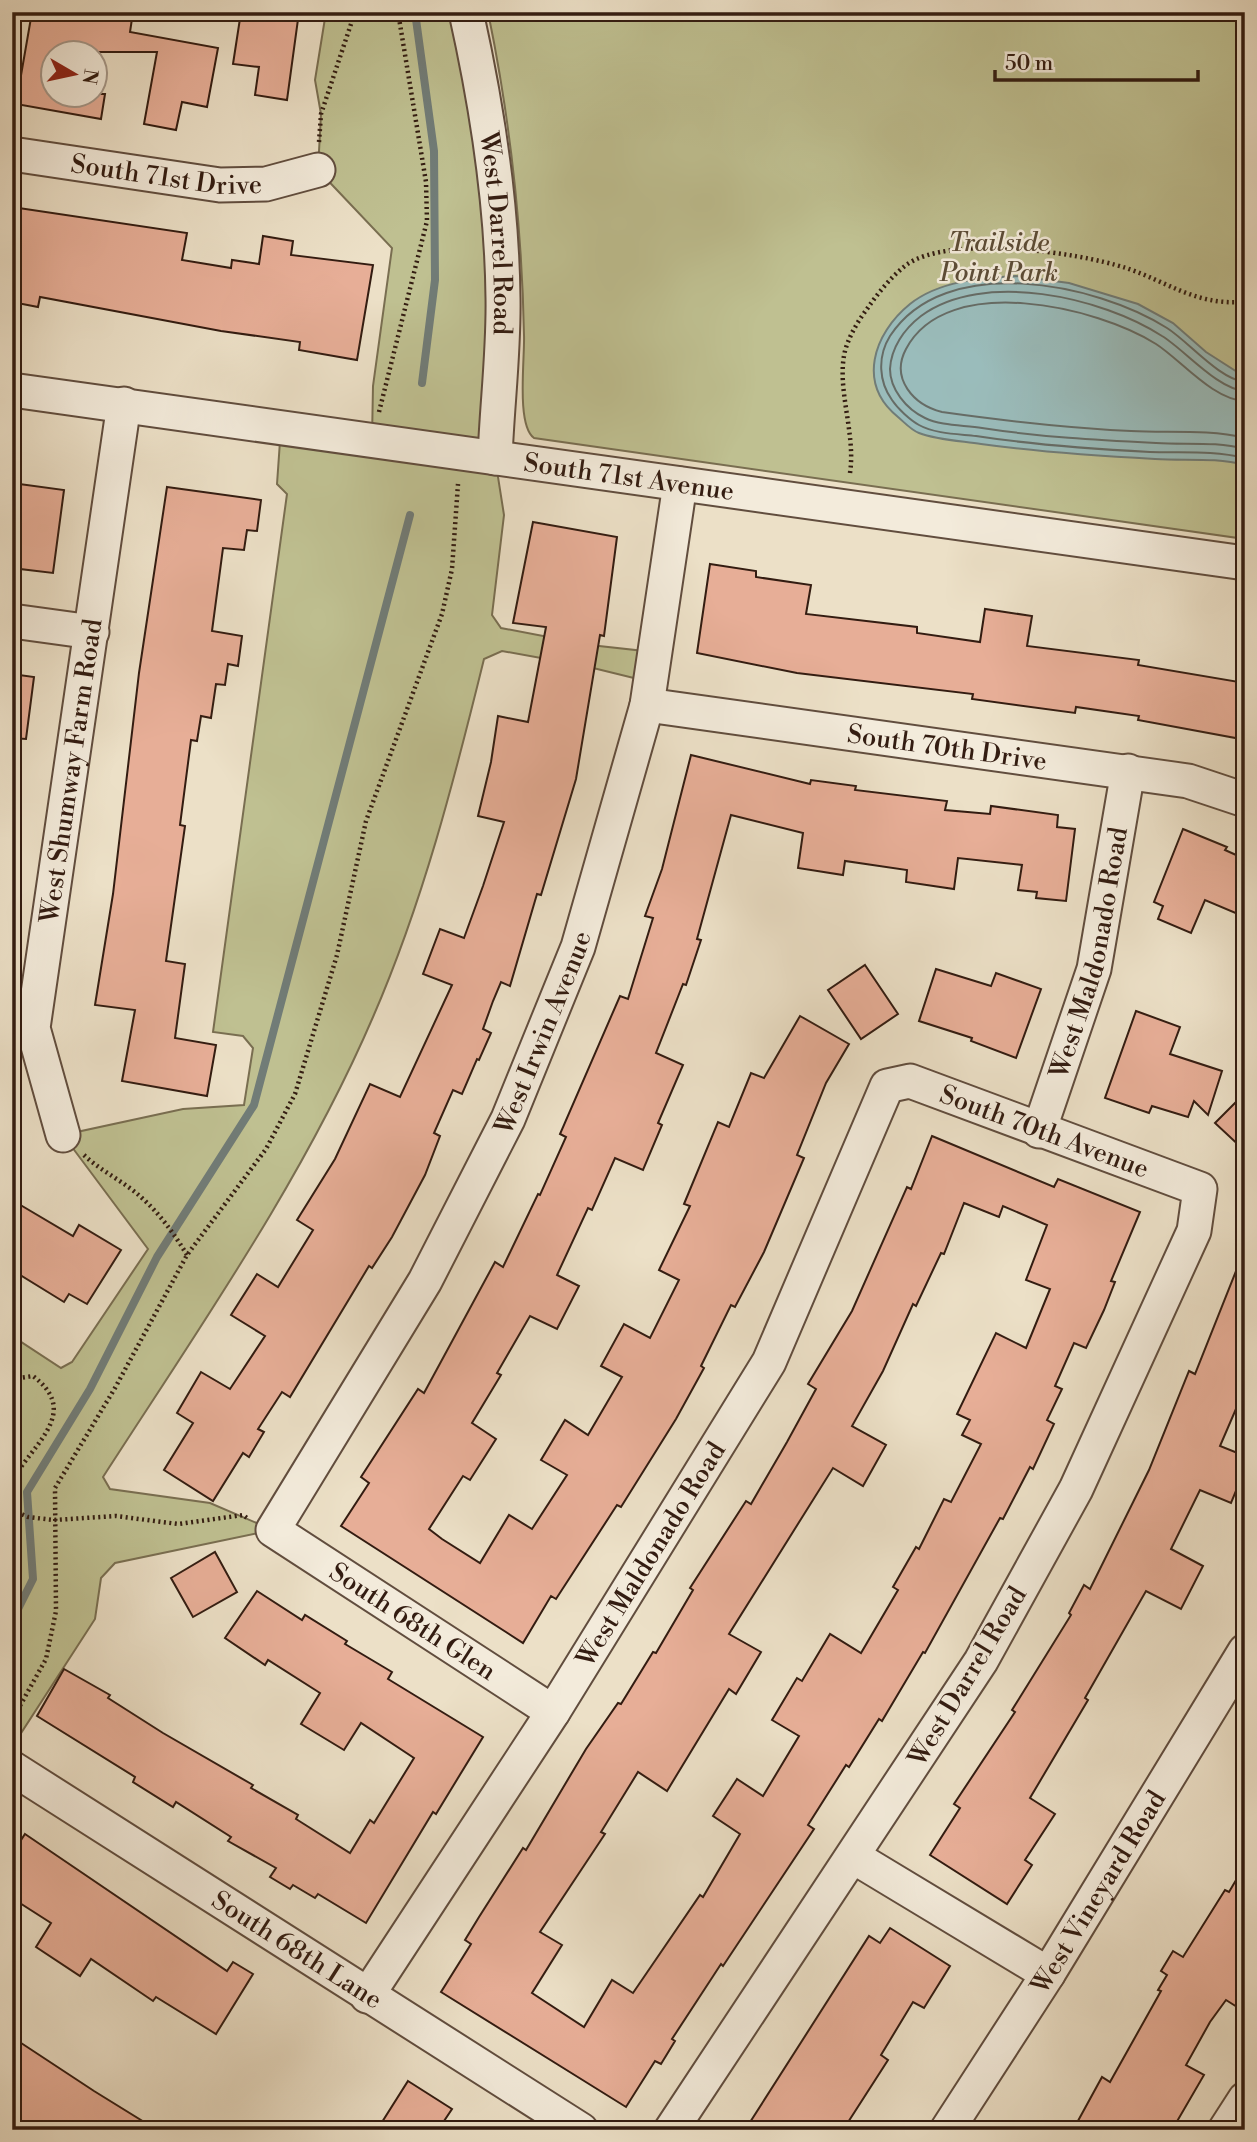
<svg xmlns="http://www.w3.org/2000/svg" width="1257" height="2142" font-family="'Libre Bodoni',serif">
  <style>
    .green { fill: #bfc091; stroke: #796e51; stroke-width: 2 }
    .water { fill: #9abcbb; stroke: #717c77; stroke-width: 2 }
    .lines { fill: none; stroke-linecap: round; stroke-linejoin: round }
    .shore { stroke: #666c66; stroke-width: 2 }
    .stream { stroke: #717c77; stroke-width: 8 }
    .building { fill: #e7ae97; stroke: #331c11; stroke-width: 2; fill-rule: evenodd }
    .minor-casing { stroke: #614d3e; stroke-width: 37 }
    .path { stroke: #331c11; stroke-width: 4.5; stroke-dasharray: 2 3.5; stroke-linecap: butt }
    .minor { stroke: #f3ebdb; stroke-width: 33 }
    .labels { text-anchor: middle; stroke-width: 5; stroke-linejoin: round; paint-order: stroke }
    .street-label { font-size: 26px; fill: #331c11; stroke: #f3ebdb }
    .park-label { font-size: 26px; font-style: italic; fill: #5d4d37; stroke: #f3ebdb }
  </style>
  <rect width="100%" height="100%" fill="#ece0c7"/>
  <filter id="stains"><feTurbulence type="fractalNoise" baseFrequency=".00286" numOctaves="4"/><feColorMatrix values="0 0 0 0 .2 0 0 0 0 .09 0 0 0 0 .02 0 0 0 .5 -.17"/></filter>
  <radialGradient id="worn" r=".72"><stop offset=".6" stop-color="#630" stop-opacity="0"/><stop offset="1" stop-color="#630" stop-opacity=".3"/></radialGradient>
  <g class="green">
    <path d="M326,12H466L482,83L495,458L504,515L492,615L501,628L590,645L653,652L650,682L585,666L502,651L484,659C454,781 423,902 373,1017C303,1180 199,1328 103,1477L110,1489L210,1503L273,1530L115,1563L101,1578L95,1619L12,1747V1349L18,1340L61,1368L72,1362L148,1249L63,1135L183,1109L244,1105L253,1048L243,1036L213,1032L287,494L277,484L281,427L372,439L373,386L392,248L318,170L321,114L315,80Z"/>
    <path d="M488,12H1245V539L534,438C516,425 525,358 524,335C522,226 510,119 488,12Z"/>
  </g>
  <path class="water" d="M1016,276L1069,283L1138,304L1173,323L1206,352L1245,377V465C1214,457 1186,461 1155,459C1097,456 1039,452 981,444C961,441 937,440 919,433C911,430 904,422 898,417C857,384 873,334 910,304C939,281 980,278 1016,276Z"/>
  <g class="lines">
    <g class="shore">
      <path d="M1245,382C1219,379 1189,342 1167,328C1096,283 945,252 890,336C877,357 879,382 892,400C898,409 910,420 919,425C935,434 959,434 976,436C1034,445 1092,449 1150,452C1183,453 1213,450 1245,458"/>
      <path d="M1245,391C1217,389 1185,350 1162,336C1102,297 983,270 921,316C904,329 891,348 890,369C890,389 906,409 925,418C941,426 964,425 982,428C1040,437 1097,440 1156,443C1186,445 1215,441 1245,449"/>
      <path d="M1245,401C1213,400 1181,360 1156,344C1098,307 947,271 906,349C890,379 914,405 942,412C1006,421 1068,428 1131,431C1169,433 1208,429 1245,438"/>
    </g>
    <g class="stream">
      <path d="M415,12L434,151L435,280L422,383"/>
      <path d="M12,1621L33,1579L27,1492L90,1389L157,1257L254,1105L410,515"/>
    </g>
  </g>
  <g class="building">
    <path d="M32,12H133L130,32L218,48L207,107L182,102L176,130L144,124L157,52H52V94H105L101,119L16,104Z"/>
    <path d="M241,12H299L287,100L255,95L259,67L233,64Z"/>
    <path d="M12,207L187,233L182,260L231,268L232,260L259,264L263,236L293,241L291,255L373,265L357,360L299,350L300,342L221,331L40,297L38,307L12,302Z"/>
    <path d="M12,483L64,490L53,573L12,568Z"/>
    <path d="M167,487L261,500L257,531L247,530L244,550L223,548L212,631L242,636L238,666L228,664L225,685L216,684L211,718L201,716L197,741L191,740L180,825L185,826L166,961L185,964L175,1038L216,1045L207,1096L122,1081L135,1010L95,1005L113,894L139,673Z"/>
    <path d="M533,522L617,537L604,636L600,635L576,779L541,895L537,894L510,986L501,982L493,1001L483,1029L491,1033L479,1060L477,1059L462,1094L453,1090L434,1133L440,1136L425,1175L392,1237L372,1268L369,1266L290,1397L282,1392L258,1429L264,1432L249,1457L243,1453L213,1501L164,1470L193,1423L177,1413L201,1372L230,1389L265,1336L231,1315L257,1274L278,1287L313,1230L297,1220L335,1159L370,1084L400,1097L452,985L423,974L440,929L464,938L483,886L504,822L478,816L491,762L498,716L528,722L546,627L513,623Z"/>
    <path d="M710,564L756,571V577L811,585L806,614L917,627V633L980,642L985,609L1032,616L1027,646L1139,660L1138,665L1245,683V722L1241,739L1138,720L1139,716L1076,707L1075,713L972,699L973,694L797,673L697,653Z"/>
    <path d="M12,674L34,677L26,739L12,738Z"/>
    <path d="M691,755L810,784L811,780L856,786L855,790L947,801L945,810L990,814L991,806L1058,815L1057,827L1075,829L1066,901L1036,898L1037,892L1018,890L1022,865L958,858L954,889L906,882L907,870L845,861L843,875L798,868L803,833L731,815L697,939L701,940L686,985L683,984L656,1053L683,1065L658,1123L662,1125L643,1170L615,1158L592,1210L588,1208L557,1275L579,1286L557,1329L530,1316L497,1373L501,1375L472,1423L496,1439L470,1480L463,1476L429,1529L442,1539L480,1563L509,1515L532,1529L567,1475L541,1460L565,1420L588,1435L622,1377L601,1366L624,1324L650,1338L679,1280L659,1270L690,1206L684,1204L718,1122L729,1127L751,1073L764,1078L800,1016L849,1044L826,1083L797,1155L804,1158L764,1252L735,1307L731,1305L701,1366L704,1368L676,1419L621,1507L617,1505L556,1599L551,1596L523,1643L341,1526L369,1483L361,1477L418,1389L424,1393L495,1262L503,1267L538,1194L540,1195L566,1137L560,1134L620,996L628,999L653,918L645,916L662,869Z"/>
    <path d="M1183,829L1227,847L1225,850L1245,859V917L1205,900L1191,933L1158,919L1163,906L1154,902Z"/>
    <path d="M865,965L898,1014L861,1039L828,990Z"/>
    <path d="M936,969L991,986L996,973L1041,989L1016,1058L971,1041L972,1038L919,1021Z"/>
    <path d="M1136,1011L1180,1027L1170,1054L1222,1071L1208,1115L1194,1101L1188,1117L1152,1106L1149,1113L1105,1098Z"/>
    <path d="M1245,1093V1151L1215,1123Z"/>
    <path d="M932,1136L1054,1187L1058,1179L1140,1212L1111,1281L1115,1282L1104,1310L1086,1348L1074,1343L1055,1386L1062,1389L1047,1420L1054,1424L1033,1469L1030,1467L1003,1519L1000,1518L925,1653L923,1652L882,1721L879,1719L849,1767L846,1765L808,1825L814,1829L723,1966L721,1964L672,2039L675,2041L661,2064L655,2061L626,2107L441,1992L471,1944L465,1940L479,1917L523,1848L526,1850L586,1749L618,1703L621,1704L653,1652L656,1653L693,1590L690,1588L746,1501L751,1504L787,1442L816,1389L808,1384L852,1311L907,1187L911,1189ZM964,1203L999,1217L1003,1206L1047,1225L1026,1280L1050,1289L1026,1348L996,1333L957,1414L970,1420L962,1435L981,1444L951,1502L944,1499L919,1549L916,1547L893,1587L898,1590L861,1653L830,1634L802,1681L797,1678L772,1720L799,1736L763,1796L737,1779L713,1816L740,1834L703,1897L700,1895L633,1993L612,1980L584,2027L532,1993L562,1945L540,1932L605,1834L601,1832L638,1772L667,1791L729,1689L736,1694L761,1652L729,1634L833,1468L863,1486L886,1445L852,1426L883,1371L913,1304L916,1306L941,1253L944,1254Z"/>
    <path d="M12,1200L73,1236L79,1225L121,1250L87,1304L69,1294L64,1302L12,1270Z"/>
    <path d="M1242,1256L1245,1257V1388L1220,1446L1245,1456V1469L1231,1503L1200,1490L1171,1549L1203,1566L1181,1609L1146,1591L1085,1698L1088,1700L1030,1798L1055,1814L1025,1860L1032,1865L1007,1904L930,1855L960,1808L954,1804L1015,1712L1012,1710L1071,1615L1069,1613L1084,1585L1090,1589L1149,1470L1189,1371L1195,1374Z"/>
    <path d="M215,1552L237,1592L193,1617L171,1578Z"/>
    <path d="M257,1591L302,1620L305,1615L347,1641L345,1644L392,1672L388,1679L483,1737L436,1814L433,1812L366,1923L318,1894L315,1898L293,1885L290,1889L270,1877L276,1868L228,1841L231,1837L176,1802L173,1807L133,1782L135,1777L37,1716L64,1669L110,1695L108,1698L163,1733L253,1785L251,1788L298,1815L296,1819L350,1853L370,1820L374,1823L414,1758L361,1723L344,1750L301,1724L320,1693L268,1660L265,1665L225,1638Z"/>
    <path d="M25,1834L227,1971L233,1962L253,1974L216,2034L156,1997L153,2001L91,1959L80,1976L36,1947L51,1923L12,1898V1854Z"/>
    <path d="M1245,1865V2012L1226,2000L1210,2022L1186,2065L1204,2075L1172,2130H1073L1102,2077L1110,2082L1161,1991L1158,1990L1167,1975L1161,1971L1173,1951L1183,1957L1225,1890L1229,1892Z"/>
    <path d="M890,1928L950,1966L924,2008L913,2002L881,2055L888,2060L843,2130H745L869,1936L880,1943Z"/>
    <path d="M12,2037L94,2091L157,2130H31L12,2118Z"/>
    <path d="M408,2081L452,2109L438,2130H377Z"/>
  </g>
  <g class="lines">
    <g class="minor-casing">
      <g id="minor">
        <path id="s1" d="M466,12C487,106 502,202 503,298C504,351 497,405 495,458"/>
        <path id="s2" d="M12,154L220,185L266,184L318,170"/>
        <path id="s3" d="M12,390L1245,563"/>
        <path d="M12,621L92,632"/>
        <path id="s4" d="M647,705L1188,781L1245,800"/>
        <path id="s5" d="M1039,1131L1094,969L1128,771"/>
        <path id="s6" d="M63,1135L33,1028L124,404"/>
        <path id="s7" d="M553,1712L273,1530L425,1281L508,1119L578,947L647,705L680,484"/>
        <path id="s8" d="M12,1768L581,2130"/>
        <path d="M854,1857L1048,1974"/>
        <path id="s9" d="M367,1996L553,1712L769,1362L887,1086L910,1081L1200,1189L1194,1231L1076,1489L981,1661L671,2130"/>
        <path id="s10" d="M947,2130L1048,1974L1245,1651"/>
        <path d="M1225,2130L1245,2099"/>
      </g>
    </g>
    <g class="path">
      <path d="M1236,12L1245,35"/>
      <path d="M319,142L321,114L355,12"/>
      <path d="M1245,281L1242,289L1245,313"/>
      <path d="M379,412L427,221L426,182L398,12"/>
      <path d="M850,473C856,433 836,388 845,351C849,336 858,321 867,309C878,293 891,277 906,265C950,234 1077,252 1126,268C1168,282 1195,305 1242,302"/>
      <path d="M84,1155C102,1172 125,1182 142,1198C160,1214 175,1235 187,1255"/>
      <path d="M12,1379L33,1376C75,1408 44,1435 21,1467L12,1469"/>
      <path d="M12,1510L28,1517L54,1520L116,1516L178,1524L243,1515L247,1518"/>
      <path d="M12,1720L46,1659L56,1611L55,1488L115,1388L187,1255L266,1149L295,1094L337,955L366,821L442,614L452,569L458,484"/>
    </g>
    <use href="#minor" class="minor"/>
  </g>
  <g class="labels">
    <g class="street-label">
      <text dy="9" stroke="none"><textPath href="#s2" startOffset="156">South 71st Drive</textPath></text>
      <text dy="9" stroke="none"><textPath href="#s1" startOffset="224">West Darrel Road</textPath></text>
      <text dy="9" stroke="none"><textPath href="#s3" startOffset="623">South 71st Avenue</textPath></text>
      <text dy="9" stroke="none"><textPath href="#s4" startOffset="303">South 70th Drive</textPath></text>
      <text dy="9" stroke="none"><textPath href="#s6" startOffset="371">West Shumway Farm Road</textPath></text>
      <text dy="9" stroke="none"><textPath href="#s5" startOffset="186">West Maldonado Road</textPath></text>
      <text dy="9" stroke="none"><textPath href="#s7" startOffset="901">West Irwin Avenue</textPath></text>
      <text dy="9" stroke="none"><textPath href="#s9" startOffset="1218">South 70th Avenue</textPath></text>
      <text dy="9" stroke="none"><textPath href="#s9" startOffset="525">West Maldonado Road</textPath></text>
      <text transform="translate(413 1621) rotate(33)" y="9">South 68th Glen</text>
      <text transform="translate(967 1676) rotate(-59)" y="9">West Darrel Road</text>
      <text dy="9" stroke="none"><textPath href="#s10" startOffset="282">West Vineyard Road</textPath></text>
      <text dy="9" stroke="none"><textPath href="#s8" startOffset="338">South 68th Lane</textPath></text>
    </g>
    <g class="park-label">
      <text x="999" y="251">Trailside<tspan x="999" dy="30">Point Park</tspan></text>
    </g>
  </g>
  <rect width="1257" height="2142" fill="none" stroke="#ece0c7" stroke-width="42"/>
  <rect x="14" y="14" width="1229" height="2114" fill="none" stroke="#331c11" stroke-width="3.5"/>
  <rect x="21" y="21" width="1215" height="2100" fill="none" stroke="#331c11" stroke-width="2"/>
  <g transform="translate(74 74) rotate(99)"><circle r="33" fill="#f3ebdb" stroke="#a6988a" stroke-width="2"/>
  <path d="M0-5L12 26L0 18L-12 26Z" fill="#8f2418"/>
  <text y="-10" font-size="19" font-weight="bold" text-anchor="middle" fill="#331c11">N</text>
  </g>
  <path d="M995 70v10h203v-10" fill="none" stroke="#331c11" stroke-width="3.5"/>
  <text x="1005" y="70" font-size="21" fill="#331c11" stroke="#f3ebdb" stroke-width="5" paint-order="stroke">50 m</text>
  <rect width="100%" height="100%" filter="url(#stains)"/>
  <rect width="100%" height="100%" fill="url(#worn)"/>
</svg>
